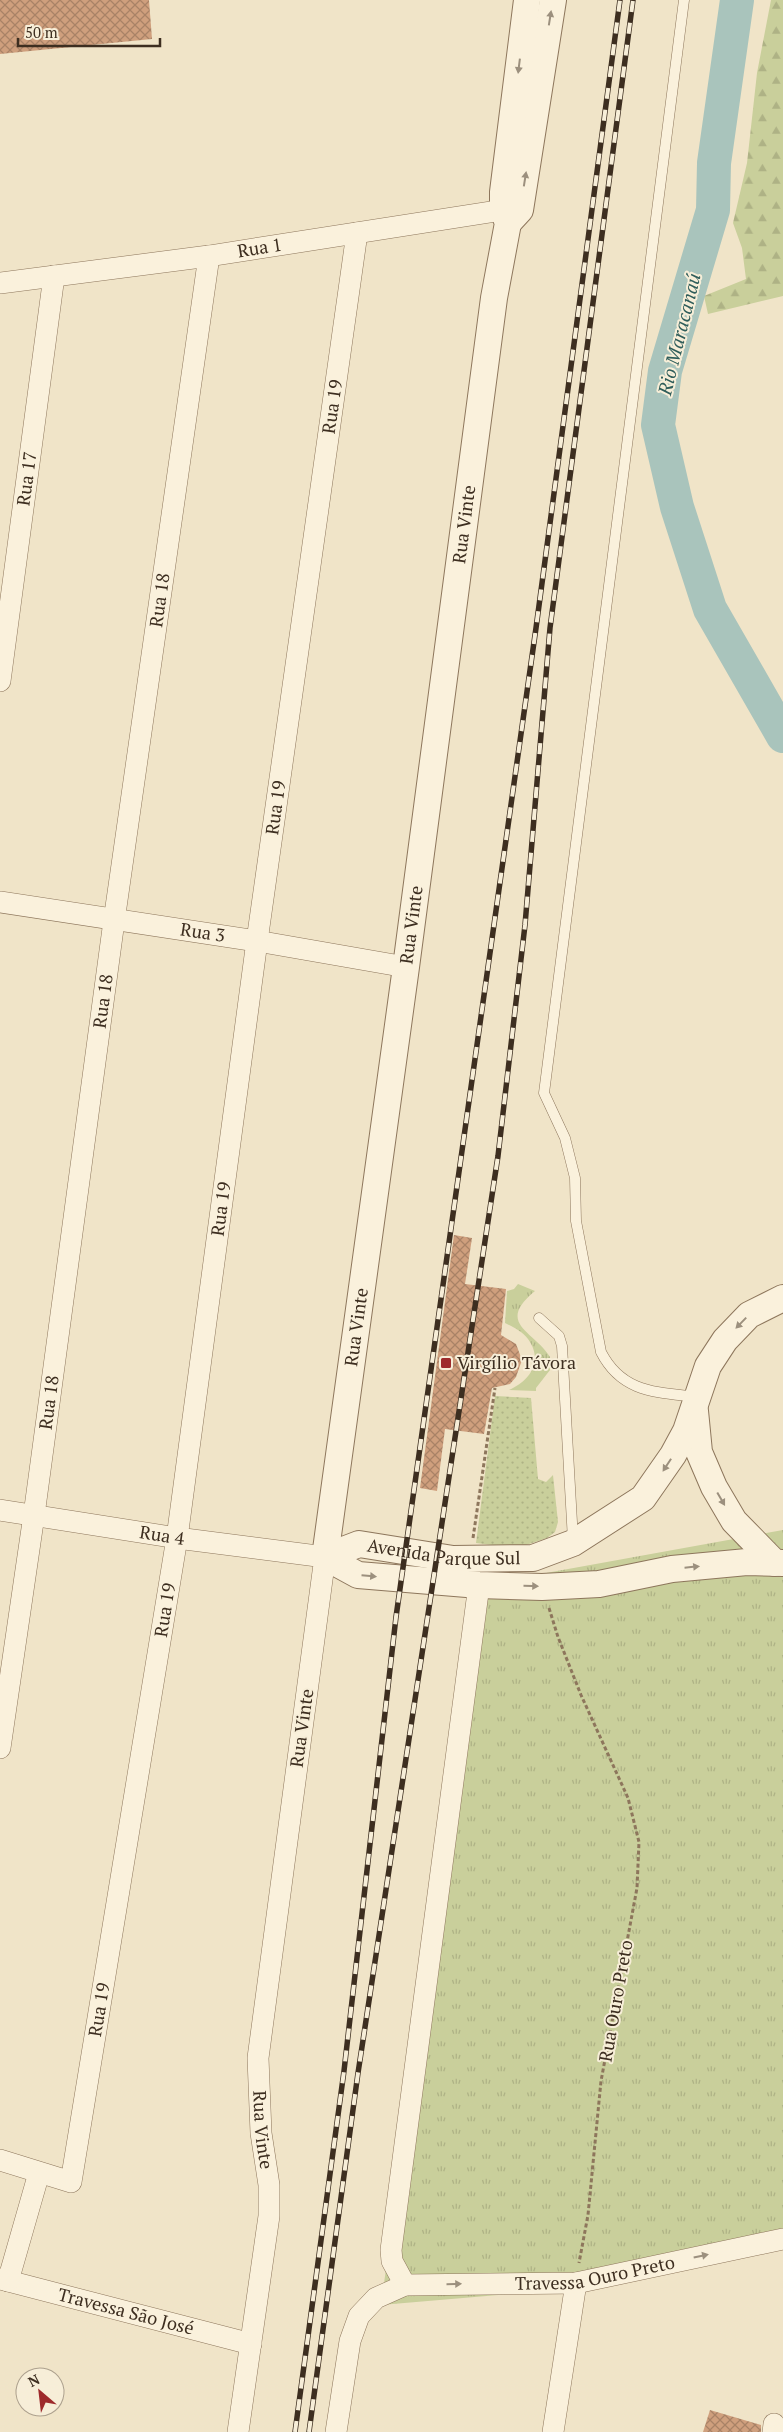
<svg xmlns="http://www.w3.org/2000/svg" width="783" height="2432" font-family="'PT Serif',serif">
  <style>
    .grass { fill: url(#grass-tufts) }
    .forest { fill: url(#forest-firs) }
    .garden { fill: url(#garden-dots) }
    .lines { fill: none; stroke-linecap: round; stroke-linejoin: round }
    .river { stroke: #a9c4bc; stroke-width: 34 }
    .building { fill: url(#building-cross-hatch) }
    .service-casing { stroke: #8d765c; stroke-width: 11 }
    .minor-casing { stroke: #8d765c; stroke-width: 22 }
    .tertiary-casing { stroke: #8d765c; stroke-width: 28 }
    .path { stroke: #8d765c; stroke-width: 3; stroke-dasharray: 4 2.5; stroke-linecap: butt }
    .service { stroke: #faf1dc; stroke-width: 10 }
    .minor { stroke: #faf1dc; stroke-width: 21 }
    .tertiary { stroke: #faf1dc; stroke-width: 26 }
    .rail-casing { stroke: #3d2e20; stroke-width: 5.5 }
    .rail { stroke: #f7eed8; stroke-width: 4; stroke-dasharray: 11; stroke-linecap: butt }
    .oneway { fill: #9c907e }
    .poi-dot { fill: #9e2a2b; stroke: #f7eed8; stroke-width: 2 }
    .labels { text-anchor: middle; stroke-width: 4; stroke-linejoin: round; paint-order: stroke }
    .street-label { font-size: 18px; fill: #3d2e20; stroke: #f7eed8 }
    .poi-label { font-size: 18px; fill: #3d2e20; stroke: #f7eed8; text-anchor: start }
    .water-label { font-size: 19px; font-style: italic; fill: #2f5d5a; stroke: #f7eed8 }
  </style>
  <defs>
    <pattern id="grass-tufts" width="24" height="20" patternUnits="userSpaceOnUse" patternTransform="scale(1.25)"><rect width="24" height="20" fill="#c9cf9b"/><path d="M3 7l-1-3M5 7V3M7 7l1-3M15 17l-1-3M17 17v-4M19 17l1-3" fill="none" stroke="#aeb285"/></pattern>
    <pattern id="forest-firs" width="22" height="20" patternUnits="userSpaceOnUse" patternTransform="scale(1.25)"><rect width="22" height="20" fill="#c9cf9b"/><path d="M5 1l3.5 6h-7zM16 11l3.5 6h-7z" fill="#aeb285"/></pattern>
    <pattern id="garden-dots" width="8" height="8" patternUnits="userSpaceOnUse" patternTransform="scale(1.25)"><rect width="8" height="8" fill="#c9cf9b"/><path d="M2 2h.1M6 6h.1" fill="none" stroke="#aeb285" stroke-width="1.8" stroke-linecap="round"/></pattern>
    <pattern id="building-cross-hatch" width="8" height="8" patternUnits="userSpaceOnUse" patternTransform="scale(1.25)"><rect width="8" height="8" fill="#cf9f7d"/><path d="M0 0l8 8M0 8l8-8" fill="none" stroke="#a98266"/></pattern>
  </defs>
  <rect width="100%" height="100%" fill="#f0e4c8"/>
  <g class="grass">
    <path d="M518,1284L535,1291C495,1324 534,1331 550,1357V1370L536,1388V1391L509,1390C530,1381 544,1361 528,1339C522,1331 513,1327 505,1323L507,1291L514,1289Z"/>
    <path d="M783,1530V2246L579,2288L381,2305L482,1578L546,1573Z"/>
  </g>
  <path class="forest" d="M771,0H783V296L708,314L704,296L746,279L742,248L733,223L747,163L757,73Z"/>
  <path class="garden" d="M495,1396L531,1398L538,1479L546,1482L553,1475L558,1522L555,1532L547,1538L517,1548L476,1543Z"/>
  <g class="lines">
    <path class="river" d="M737,0L714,163L713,210L665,371L658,425L677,507L710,609L783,736"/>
  </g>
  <g class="building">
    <path d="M0,0H149L152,39L0,54Z"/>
    <path d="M454,1235L472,1238L465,1284L506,1289L501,1335L516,1344L522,1360L516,1377L510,1384L492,1388L484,1434L445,1429L437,1491L420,1488Z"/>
    <path d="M710,2410L761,2425V2432H703Z"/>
  </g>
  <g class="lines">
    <g class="service-casing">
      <g id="service">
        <path d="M684,0L544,1093L565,1138L575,1178L576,1221L601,1352C622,1393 656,1392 697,1397"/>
        <path d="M539,1318L559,1336L562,1346L573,1540"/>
      </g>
    </g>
    <g class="minor-casing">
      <g id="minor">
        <path id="s1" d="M0,283L209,256L503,210H520"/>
        <path id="s2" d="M0,681L54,276"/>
        <path id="s3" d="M0,902L257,941L406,967"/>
        <path id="s4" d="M0,1510L177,1538L325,1557L258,2058L261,2133L269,2185V2216L238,2432"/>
        <path id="s5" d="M0,1748L34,1515L114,921L209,256"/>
        <path id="s6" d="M0,2160L71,2182L177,1538L257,941L357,233"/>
        <path id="s7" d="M0,2279L251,2344"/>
        <path d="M8,2281L39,2173"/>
        <path d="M405,2285L392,2261L391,2250L479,1585"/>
        <path id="s8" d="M336,2432L350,2341L359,2316L376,2298L405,2285L576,2283L783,2239"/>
        <path d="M553,2432L576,2283"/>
        <path d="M773,2432L774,2424"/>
      </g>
    </g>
    <g class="tertiary-casing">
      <g id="tertiary">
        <path d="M508,223L520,210L553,0"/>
        <path d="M695,1411L699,1452L714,1487L734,1521L775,1563"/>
        <path id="s9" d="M325,1557L406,967L494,298L508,223L503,210V192L527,0"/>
        <path id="s10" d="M325,1557L359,1544L453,1559L533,1558L573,1543L643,1498L673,1455L686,1431L708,1366L725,1340L749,1315L783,1298"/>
        <path d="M325,1557L358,1575L479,1585L542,1587L599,1584L672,1569L747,1562L783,1563"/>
      </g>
    </g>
    <g class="path">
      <path d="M473,1538L495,1388"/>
      <path d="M549,1608L558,1637L581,1695L628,1798L639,1842L637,1888L601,2081L588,2215L579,2263"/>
    </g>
    <use href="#service" class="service"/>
    <use href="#minor" class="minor"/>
    <use href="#tertiary" class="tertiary"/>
    <g class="rail-casing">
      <g id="rail">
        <path d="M295,2432L344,2071L396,1617L536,628L620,0"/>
        <path d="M309,2432L358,2073L498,1156L525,925L550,628L633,0"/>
      </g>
    </g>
    <use href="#rail" class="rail"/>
  </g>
  <defs><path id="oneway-solid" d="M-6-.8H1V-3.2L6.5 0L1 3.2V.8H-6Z" transform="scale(1.25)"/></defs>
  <g class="oneway">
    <use href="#oneway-solid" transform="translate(550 18) rotate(-81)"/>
    <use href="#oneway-solid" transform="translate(519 66) rotate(97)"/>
    <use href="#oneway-solid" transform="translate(525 179) rotate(-81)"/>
    <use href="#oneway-solid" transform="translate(741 1323) rotate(134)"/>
    <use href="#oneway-solid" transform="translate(667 1465) rotate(123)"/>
    <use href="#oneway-solid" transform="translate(721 1499) rotate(60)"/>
    <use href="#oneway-solid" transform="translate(692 1567) rotate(-6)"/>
    <use href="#oneway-solid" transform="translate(369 1576) rotate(5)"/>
    <use href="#oneway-solid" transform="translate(531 1586) rotate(1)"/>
    <use href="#oneway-solid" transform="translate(701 2256) rotate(-12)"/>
    <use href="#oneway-solid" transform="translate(454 2284) rotate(-1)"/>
  </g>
  <rect class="poi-dot" x="440" y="1357" width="12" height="12" rx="2.5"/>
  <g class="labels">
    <g class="street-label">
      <text dy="6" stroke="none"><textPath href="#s1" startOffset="262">Rua 1</textPath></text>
      <text dy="6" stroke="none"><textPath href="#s6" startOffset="1869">Rua 19</textPath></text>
      <text dy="6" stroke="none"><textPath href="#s2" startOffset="204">Rua 17</textPath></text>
      <text dy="6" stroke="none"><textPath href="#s9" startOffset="1042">Rua Vinte</textPath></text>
      <text dy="6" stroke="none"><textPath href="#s5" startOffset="1159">Rua 18</textPath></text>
      <text dy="6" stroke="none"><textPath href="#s6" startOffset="1464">Rua 19</textPath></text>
      <text dy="6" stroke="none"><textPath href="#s9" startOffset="638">Rua Vinte</textPath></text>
      <text dy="6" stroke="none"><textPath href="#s3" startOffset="205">Rua 3</textPath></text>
      <text dy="6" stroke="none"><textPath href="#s5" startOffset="754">Rua 18</textPath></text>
      <text dy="6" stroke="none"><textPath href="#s6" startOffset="1059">Rua 19</textPath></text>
      <text dy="6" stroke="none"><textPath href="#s9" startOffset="232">Rua Vinte</textPath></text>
      <text dy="6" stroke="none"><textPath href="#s5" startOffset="349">Rua 18</textPath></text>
      <text dy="6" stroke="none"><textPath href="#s4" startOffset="164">Rua 4</textPath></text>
      <text dy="6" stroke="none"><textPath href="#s10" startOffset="122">Avenida Parque Sul</textPath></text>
      <text dy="6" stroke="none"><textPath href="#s6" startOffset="654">Rua 19</textPath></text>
      <text transform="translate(302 1728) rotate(-82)" y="6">Rua Vinte</text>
      <text transform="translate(616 2001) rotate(-80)" y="6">Rua Ouro Preto</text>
      <text dy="6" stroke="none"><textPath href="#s6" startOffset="249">Rua 19</textPath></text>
      <text dy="6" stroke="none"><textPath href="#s4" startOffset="906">Rua Vinte</textPath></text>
      <text dy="6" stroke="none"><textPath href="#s8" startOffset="366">Travessa Ouro Preto</textPath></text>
      <text dy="6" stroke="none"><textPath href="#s7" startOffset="130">Travessa São José</textPath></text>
    </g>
    <g class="poi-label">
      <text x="457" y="1369">Virgílio Távora</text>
    </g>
    <g class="water-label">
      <text transform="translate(679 334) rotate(-76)" y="7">Rio Maracanaú</text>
    </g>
  </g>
  <g transform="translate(40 2392) rotate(332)"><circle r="24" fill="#f7eed8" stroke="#ada18e"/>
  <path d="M0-4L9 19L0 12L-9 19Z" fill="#9e2a2b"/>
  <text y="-8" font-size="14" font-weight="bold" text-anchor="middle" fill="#3d2e20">N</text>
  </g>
  <path d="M18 38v8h142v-8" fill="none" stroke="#3d2e20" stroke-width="2.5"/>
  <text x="25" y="38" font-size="15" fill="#3d2e20" stroke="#f7eed8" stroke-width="4" paint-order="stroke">50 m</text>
</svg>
